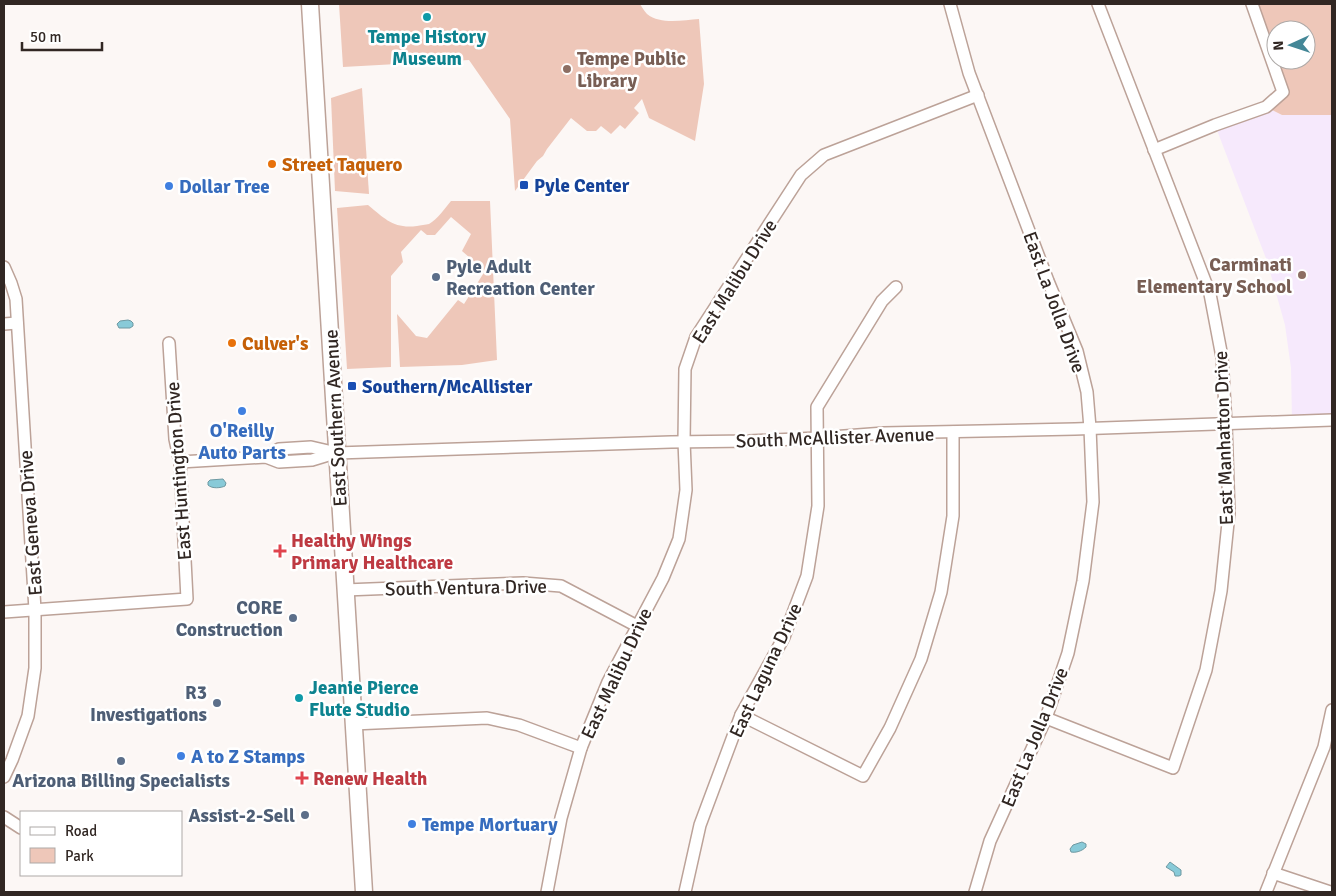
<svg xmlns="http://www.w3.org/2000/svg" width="1336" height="896" font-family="Signika,sans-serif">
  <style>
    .education { fill: #f6e9fc }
    .green { fill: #eec7b9; fill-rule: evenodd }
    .water { fill: #88cad8; stroke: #6e99a2 }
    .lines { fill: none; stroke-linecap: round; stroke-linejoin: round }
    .street-casing { stroke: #bca298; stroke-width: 14 }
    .secondary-casing { stroke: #bca298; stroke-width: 19 }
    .street { stroke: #fff; stroke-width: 11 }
    .secondary { stroke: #fff; stroke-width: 16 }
    .culture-dot { fill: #0f9aa8; stroke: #fff; stroke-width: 2 }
    .education-dot { fill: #8d6e63; stroke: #fff; stroke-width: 2 }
    .food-dot { fill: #e8710a; stroke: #fff; stroke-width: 2 }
    .transit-dot { fill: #1a4fb4; stroke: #fff; stroke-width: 2 }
    .shop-dot { fill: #3f7fe0; stroke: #fff; stroke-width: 2 }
    .service-dot { fill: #5c6f8a; stroke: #fff; stroke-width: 2 }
    .health-dot { fill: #e0444e; stroke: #fff; stroke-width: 2 }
    .labels { text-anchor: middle; stroke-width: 5; stroke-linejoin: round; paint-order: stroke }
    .culture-label { font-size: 19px; font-weight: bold; fill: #0d838f; stroke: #fff }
    .education-label { font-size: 19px; font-weight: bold; fill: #785e54; stroke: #fff; text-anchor: start }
    .food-label { font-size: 19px; font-weight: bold; fill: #c56008; stroke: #fff; text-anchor: start }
    .transit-label { font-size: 19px; font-weight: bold; fill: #164399; stroke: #fff; text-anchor: start }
    .shop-label { font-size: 19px; font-weight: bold; fill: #366cbe; stroke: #fff; text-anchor: start }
    .service-label { font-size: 19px; font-weight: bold; fill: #4e5e75; stroke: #fff; text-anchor: end }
    .street-label { font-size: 19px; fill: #312723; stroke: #fff }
    .health-label { font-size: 19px; font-weight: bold; fill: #be3a42; stroke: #fff; text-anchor: start }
  </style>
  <rect width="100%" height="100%" fill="#fcf7f5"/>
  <path class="education" d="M1266,107L1282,115H1332V419L1292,421L1291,368L1285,325L1267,261L1215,125Z"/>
  <g class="green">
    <path d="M339,4H640C642,7 644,11 647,14C661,25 683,20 699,19L704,84L695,141L649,118L642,99L634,108L639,113L625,129L620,125L611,134L601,126L596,131H587L571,118L547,149L543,156L537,161L515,191L510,119L469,60L343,67Z"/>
    <path d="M1252,4H1332V115H1282L1266,107L1283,92ZM1276,30H1306V60H1276Z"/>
    <path d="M362,88L369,194L335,191L331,98Z"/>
    <path d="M451,201H490L497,360L462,365L400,367L397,314L416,336L427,338L458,300L464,304L485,271L462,251L471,234L451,217L435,235H427L421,230L401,252L403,262L391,276V367L347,369L337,208L368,205C385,219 394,229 417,226C420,225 426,225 429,224C437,220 446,207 451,201Z"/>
  </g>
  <g class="water">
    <path d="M128,320L131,321L133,323V326L130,328H119L117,324L120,321Z"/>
    <path d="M223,479L226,483L225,486C221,488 212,489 208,485V482L210,480Z"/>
    <path d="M1082,842L1086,844V847C1082,851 1076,853 1071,852L1070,849L1073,845Z"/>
    <path d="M1170,862L1181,870V875L1179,876H1175L1174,872L1166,867Z"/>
  </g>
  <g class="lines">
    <g class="street-casing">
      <g id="street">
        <path d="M950,4L969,73L1048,281L1077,351L1087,392L1090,428L1093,502L1083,581L1068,653L1046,718L990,841L975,892"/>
        <path d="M1154,150L1215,125L1266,107L1283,92L1252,4"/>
        <path d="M4,267L11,283L16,299L35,610V668L28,716L12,760L4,777"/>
        <path d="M4,324L17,323"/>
        <path d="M266,457L279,449L311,447L337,453L671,442L749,441L818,438L884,433L1075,429L1332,420"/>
        <path d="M180,462L266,457L279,462L312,460L335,453"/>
        <path d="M345,590L523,583L561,586L637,626"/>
        <path d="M4,612L187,599L180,462L175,439L169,343"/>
        <path d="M741,715L863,776L890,728L921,659L941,592L953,516V432"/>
        <path d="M1046,718L1173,768L1206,670L1221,591L1229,513L1226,424L1222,357L1210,294L1098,4"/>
        <path d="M353,724L487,718L519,725L581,748"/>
        <path d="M4,817L21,828"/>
        <path d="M1273,873L1330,892"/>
        <path d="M547,892L561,818L581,748L608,682L663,578L679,539L686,490L684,441L685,369L696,337L801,175L824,155L978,95"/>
        <path d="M685,892L700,825L741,715L784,637L807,576L818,506L817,407L882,301L896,287"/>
        <path d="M1266,892L1324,747L1332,710"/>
      </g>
    </g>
    <g class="secondary-casing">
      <path id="secondary" d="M310,4L364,892"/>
    </g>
    <use href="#street" class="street"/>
    <use href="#secondary" class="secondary"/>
  </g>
  <g class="culture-dot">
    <circle cx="427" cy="17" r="5"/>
    <circle cx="299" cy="698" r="5"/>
  </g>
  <g class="education-dot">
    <circle cx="567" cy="69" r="5"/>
    <circle cx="1302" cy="275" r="5"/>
  </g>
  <g class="food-dot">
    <circle cx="272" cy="164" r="5"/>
    <circle cx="232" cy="343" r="5"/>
  </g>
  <g class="transit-dot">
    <rect x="519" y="180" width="10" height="10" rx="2.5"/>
    <rect x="347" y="381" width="10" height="10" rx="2.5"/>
  </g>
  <g class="shop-dot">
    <circle cx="169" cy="186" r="5"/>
    <circle cx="242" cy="411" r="5"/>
    <circle cx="181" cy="756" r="5"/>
    <circle cx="412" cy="824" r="5"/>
  </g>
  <g class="service-dot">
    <circle cx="436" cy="277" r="5"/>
    <circle cx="293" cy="618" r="5"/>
    <circle cx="217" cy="703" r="5"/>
    <circle cx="121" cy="761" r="5"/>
    <circle cx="305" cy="815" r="5"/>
  </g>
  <g class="health-dot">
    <path d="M277.5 543.5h5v5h5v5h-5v5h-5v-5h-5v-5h5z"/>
    <path d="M299.5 770.5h5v5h5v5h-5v5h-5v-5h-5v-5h5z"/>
  </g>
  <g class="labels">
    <g class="culture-label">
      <text x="427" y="43">Tempe History<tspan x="427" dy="22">Museum</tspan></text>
      <text x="309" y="694" text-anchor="start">Jeanie Pierce<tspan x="309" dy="22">Flute Studio</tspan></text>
    </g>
    <g class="education-label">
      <text x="577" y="65">Tempe Public<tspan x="577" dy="22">Library</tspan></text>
      <text x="1292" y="271" text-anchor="end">Carminati<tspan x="1292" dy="22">Elementary School</tspan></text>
    </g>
    <g class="food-label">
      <text x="282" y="171">Street Taquero</text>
      <text x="242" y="350">Culver's</text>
    </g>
    <g class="transit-label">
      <text x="534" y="192">Pyle Center</text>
      <text x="362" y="393">Southern/McAllister</text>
    </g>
    <g class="shop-label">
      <text x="179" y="193">Dollar Tree</text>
      <text x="242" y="437" text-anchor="middle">O'Reilly<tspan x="242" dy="22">Auto Parts</tspan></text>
      <text x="191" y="763">A to Z Stamps</text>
      <text x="422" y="831">Tempe Mortuary</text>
    </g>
    <g class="service-label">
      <text x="446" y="273" text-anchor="start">Pyle Adult<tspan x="446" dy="22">Recreation Center</tspan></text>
      <text x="283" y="614">CORE<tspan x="283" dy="22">Construction</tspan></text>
      <text x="207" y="699">R3<tspan x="207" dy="22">Investigations</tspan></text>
      <text x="121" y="787" text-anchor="middle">Arizona Billing Specialists</text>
      <text x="295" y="822">Assist-2-Sell</text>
    </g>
    <g class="street-label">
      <text transform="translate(734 281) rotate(-58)" y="7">East Malibu Drive</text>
      <text transform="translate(1055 302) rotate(70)" y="7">East La Jolla Drive</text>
      <text transform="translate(335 418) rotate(-93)" y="7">East Southern Avenue</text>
      <text transform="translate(835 437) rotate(-2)" y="7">South McAllister Avenue</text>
      <text transform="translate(1223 438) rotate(-92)" y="7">East Manhatton Drive</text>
      <text transform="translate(178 471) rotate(-94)" y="7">East Huntington Drive</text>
      <text transform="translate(30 523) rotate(-94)" y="7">East Geneva Drive</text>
      <text transform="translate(466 587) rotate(-1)" y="7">South Ventura Drive</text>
      <text transform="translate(765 670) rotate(-65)" y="7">East Laguna Drive</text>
      <text transform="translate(616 673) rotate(-65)" y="7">East Malibu Drive</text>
      <text transform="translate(1034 737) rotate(-68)" y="7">East La Jolla Drive</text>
    </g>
    <g class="health-label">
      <text x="291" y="547">Healthy Wings<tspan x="291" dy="22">Primary Healthcare</tspan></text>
      <text x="313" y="785">Renew Health</text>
    </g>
  </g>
  <rect width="1336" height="896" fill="none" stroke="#312723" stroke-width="10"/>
  <rect x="20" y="811" width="162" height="65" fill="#ffffff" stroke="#ada9a7"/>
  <rect x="30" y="827" width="25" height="8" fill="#ffffff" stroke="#ada9a7"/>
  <text x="65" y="836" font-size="15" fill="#312723">Road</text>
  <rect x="30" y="848" width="25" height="15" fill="#eec7b9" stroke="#ada9a7"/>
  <text x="65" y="861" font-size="15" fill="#312723">Park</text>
  <g transform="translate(1291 45) rotate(267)"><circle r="24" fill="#ffffff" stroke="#ada9a7"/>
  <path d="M0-4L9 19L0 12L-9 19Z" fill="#448797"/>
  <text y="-8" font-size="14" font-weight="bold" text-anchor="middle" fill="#312723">N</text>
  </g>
  <path d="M22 42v8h80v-8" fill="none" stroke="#312723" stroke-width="2.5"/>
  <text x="30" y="42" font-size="15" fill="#312723" stroke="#ffffff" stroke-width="4" paint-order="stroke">50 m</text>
</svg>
